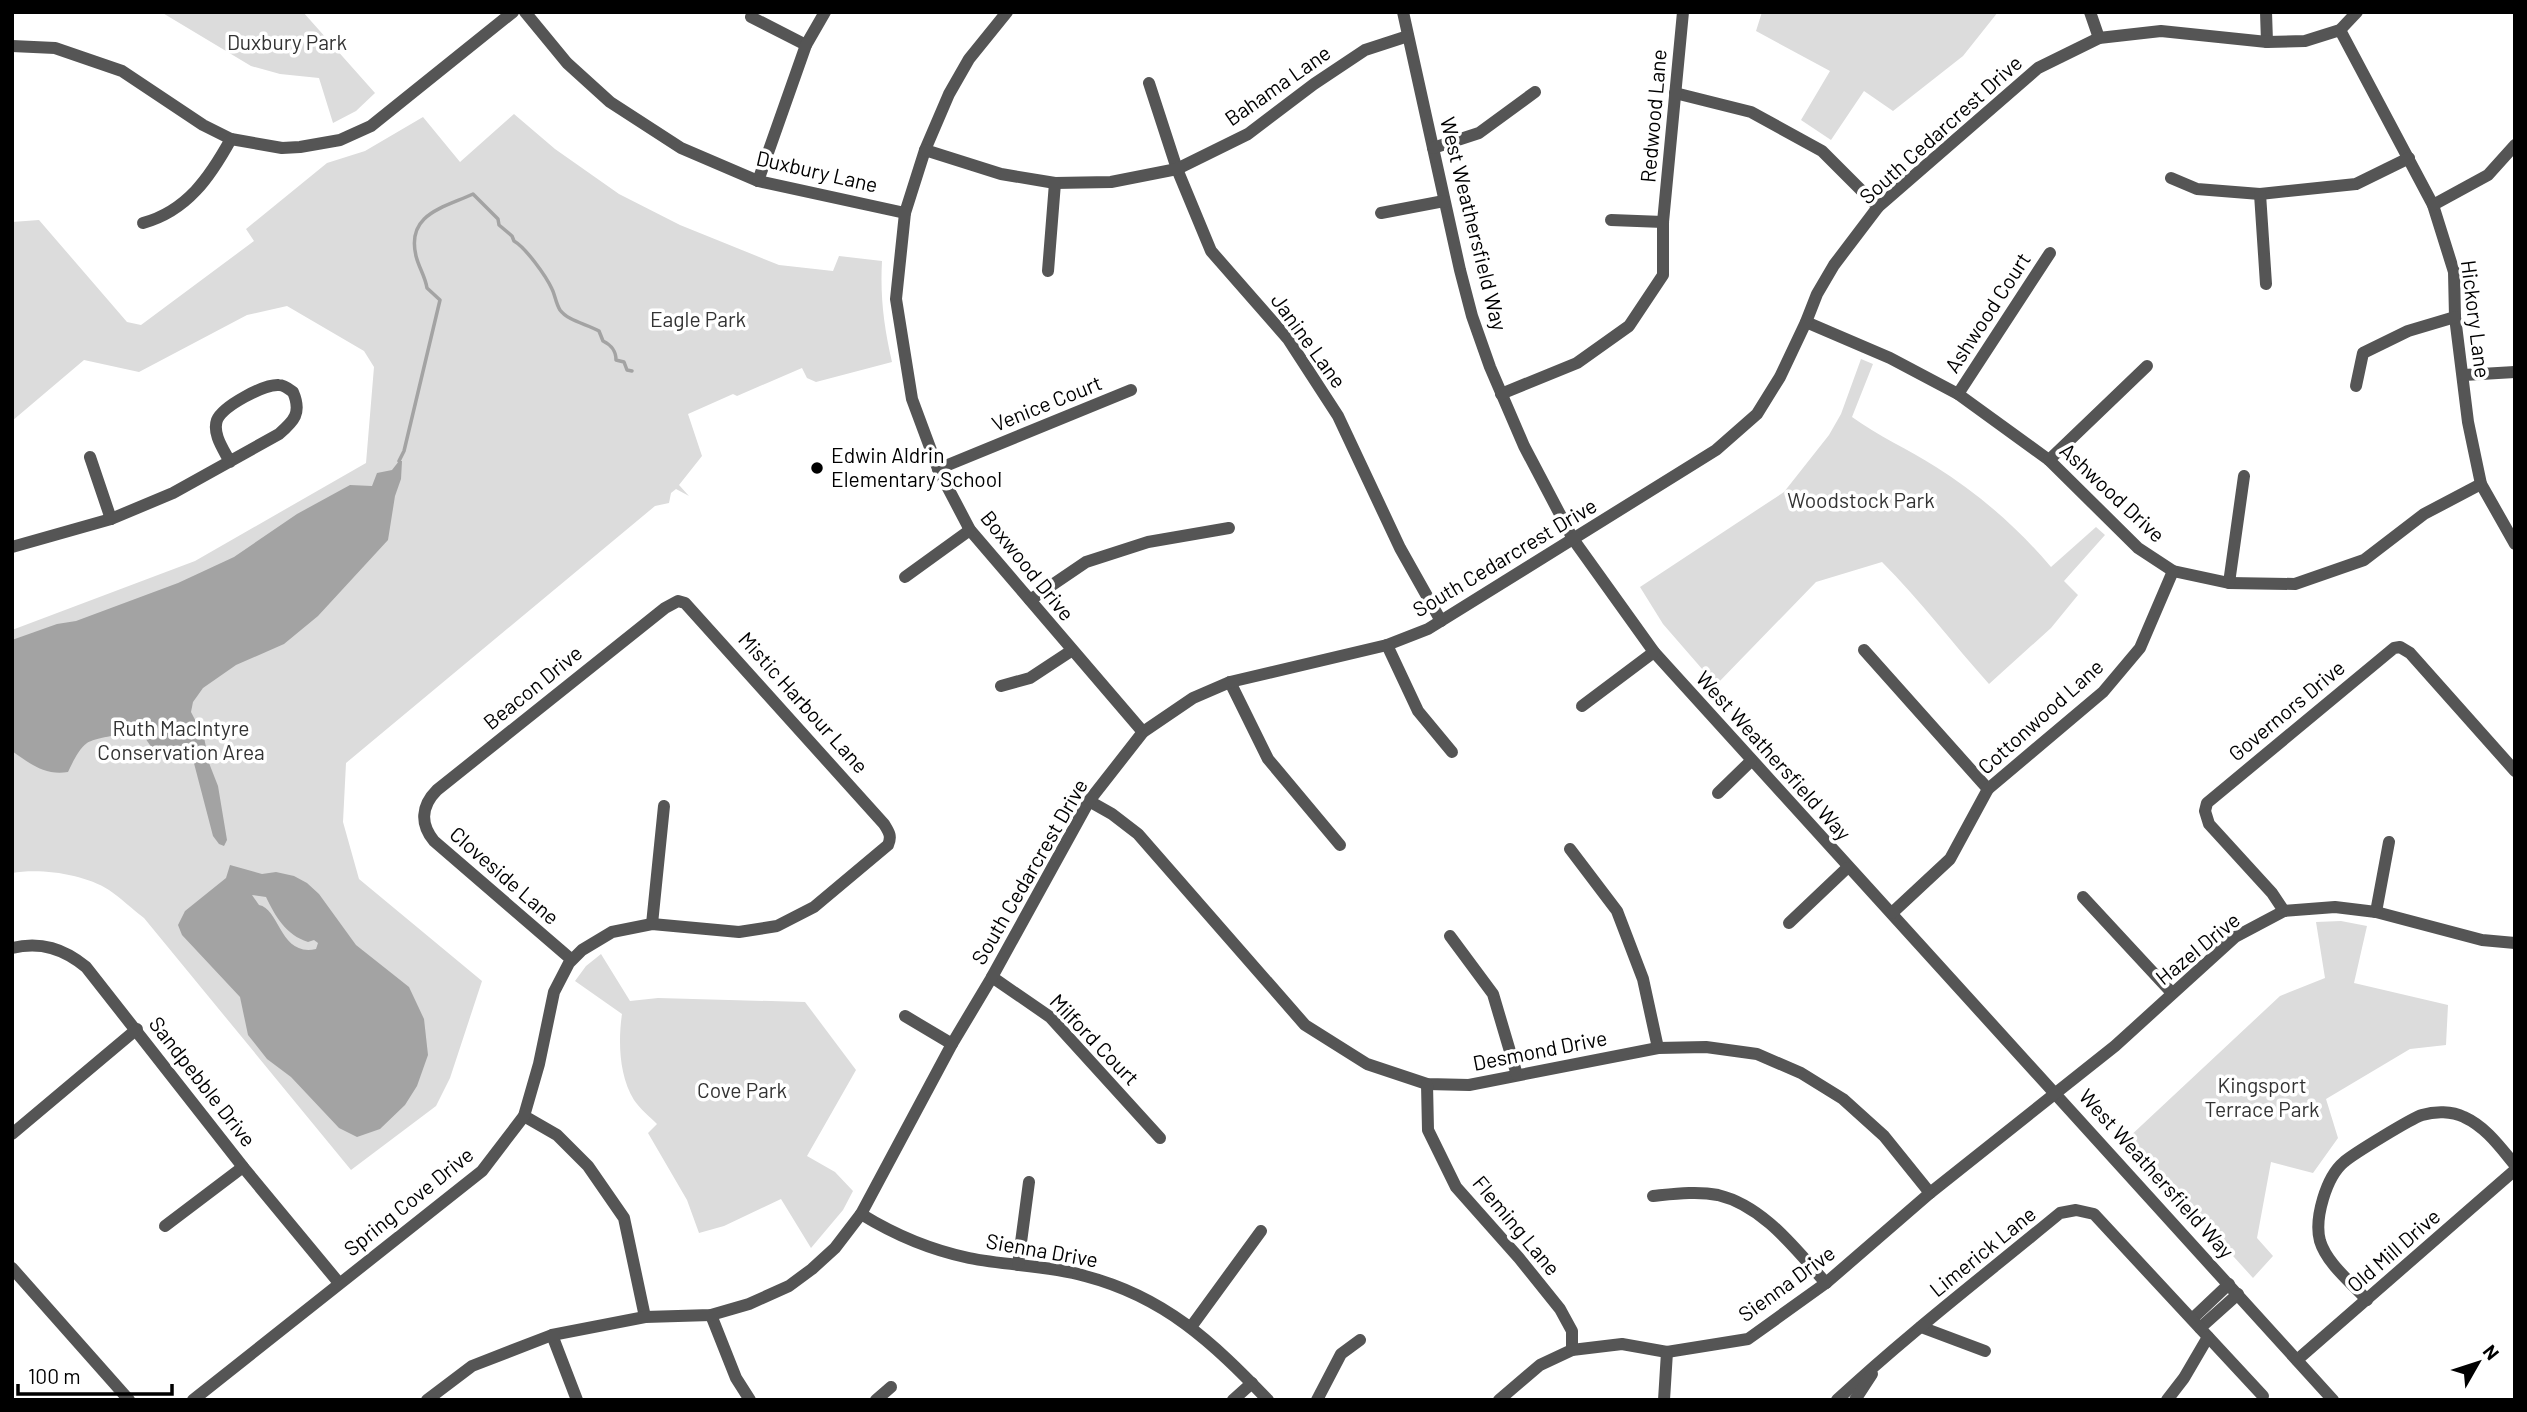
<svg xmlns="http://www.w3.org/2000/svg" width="2527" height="1412" font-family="Barlow,sans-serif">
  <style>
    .green { fill: #dcdcdc }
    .water { fill: #a3a3a3; fill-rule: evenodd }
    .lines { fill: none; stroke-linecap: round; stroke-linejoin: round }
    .stream { stroke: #a3a3a3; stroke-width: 3.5 }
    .minor { stroke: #555; stroke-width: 12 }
    .poi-dot { fill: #000; stroke: #fff; stroke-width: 2.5 }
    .labels { text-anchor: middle; stroke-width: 7; stroke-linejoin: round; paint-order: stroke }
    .park-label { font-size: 21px; fill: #333; stroke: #fff }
    .street-label { font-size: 21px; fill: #000; stroke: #fff }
    .poi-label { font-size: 21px; fill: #000; stroke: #fff; text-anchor: start }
  </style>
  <rect width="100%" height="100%" fill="#fff"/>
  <g class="green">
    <path d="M161,12H303L375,93L356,111L333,123L319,78L280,74L251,66Z"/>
    <path d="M1762,12H1998L1963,56L1893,111L1864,91L1831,140L1801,120L1830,71L1756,31Z"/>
    <path d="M514,114L555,149L619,194L680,225L779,265L833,271L839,256L882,261C880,297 884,327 892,362L816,382L807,378L802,368L737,396L733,394L688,414L702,456L679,485L689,496L676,489L671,493L669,503L655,506L346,763L343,822L359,879L482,981L450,1078L436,1106L351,1170L144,918C132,909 121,898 109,890C84,874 41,868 12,873V630L195,561L366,463L374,367L364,351L287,306L247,315L139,372L84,360L12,421V222L39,220L127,322L141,325L254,241L246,229L327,163L365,151L423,117L460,162Z"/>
    <path d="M1861,359L1873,364L1852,417C1878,436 1908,449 1936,467C1978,493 2019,529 2051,567L2096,527L2105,535L2064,581L2078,595L2051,628L1989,684C1953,644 1920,600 1882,562L1816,582L1716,685L1663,624L1640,587L1784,492L1829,435L1841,414Z"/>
    <path d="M2341,921L2367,926L2354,983L2448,1005L2446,1045L2410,1049L2326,1099L2338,1138L2313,1173L2271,1162L2257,1238L2273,1256L2253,1278L2127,1139L2280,996L2325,978L2316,922Z"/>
    <path d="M601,954L630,1001L658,998L805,1002L856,1070L807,1156L835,1172L853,1191L843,1210L811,1248L781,1199L724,1226L699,1233L687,1200L648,1133L657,1124C650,1117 640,1109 634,1100C619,1076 618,1041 622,1014L575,981L586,966Z"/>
  </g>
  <g class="water">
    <path d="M399,461H402L401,479L395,496L388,540L318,616L284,644L236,665L203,688L193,702L191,712L204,737L209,763L218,786L227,840L224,846L219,844L213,836L190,748L186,745L166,750L152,748L143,735C132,732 97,737 87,743C78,750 73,762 68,772C46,776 30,764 12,751V640L57,624L76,621L178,583L234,557L297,514L350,485L372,486L377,473L392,470Z"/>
    <path d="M230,865L262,874L276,872L294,876L307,883L319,894L356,945L409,987L424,1019L428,1055L417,1086L405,1105L380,1129L357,1137L339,1128L291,1077L267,1059L248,1035L240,997L182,935L178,925L185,911L226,878ZM252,895L266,897C275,916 286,935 308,942L314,940L318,943L316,949C280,957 280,909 259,905Z"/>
  </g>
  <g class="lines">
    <path class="stream" d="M399,461L404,451L440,300L427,288C425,276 419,268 416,256C406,214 443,208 473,194L498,219L499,225L512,236L514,241C526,248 546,276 552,289C555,295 556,304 560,310C568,321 587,324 599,331L603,341C611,345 616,350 616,360L624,362L627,370L632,371"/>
    <g class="minor">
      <path d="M525,12L567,63L610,102L681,148L758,181L905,213"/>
      <path d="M1007,12L969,59L949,94L925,150L905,213L896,299L912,399L938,469L970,530L1143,732"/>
      <path d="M1403,12L1460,270L1472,316L1490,367L1524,446L1573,539L1654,652L2333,1400"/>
      <path d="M2090,12L2099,38"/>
      <path d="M2266,12L2267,42"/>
      <path d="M751,17L806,45"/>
      <path d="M2340,30L2433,205L2454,272L2455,317L2468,422L2481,484L2515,544"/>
      <path d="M12,46L55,48L122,71L203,125L231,139L282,148L300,147L340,140L371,126L513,12"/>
      <path d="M1149,83L1177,169L1211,251L1288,339L1338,416L1400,548L1441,621"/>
      <path d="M1675,93L1751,112L1822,151L1878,207"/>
      <path d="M1433,148L1479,133L1535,92"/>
      <path d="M925,150L1001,174L1055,183L1111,182L1177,169L1248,134L1314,84L1365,50L1408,36"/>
      <path d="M2171,178L2197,189L2260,194L2356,184L2409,158"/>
      <path d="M758,181L806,45L825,12"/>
      <path d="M2260,194L2266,284"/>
      <path d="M2433,205L2488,175L2515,145"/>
      <path d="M1381,213L1444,201"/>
      <path d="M1611,220L1663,222"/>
      <path d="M143,223C187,211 210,177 231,139"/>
      <path d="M1048,271L1055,183"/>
      <path d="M1806,322L1890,358L1958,394L2049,460L2138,548L2173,571L2229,583L2295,584L2364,560L2424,514L2481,484"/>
      <path d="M2464,375L2515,372"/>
      <path d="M2356,386L2363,353L2408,331L2455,317"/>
      <path d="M1501,394L1577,363L1629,326L1663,275V222L1683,12"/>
      <path d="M1958,394L2050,253"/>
      <path d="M90,457L111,519"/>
      <path d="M2049,460L2147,366"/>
      <path d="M938,469L1131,390"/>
      <path d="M12,547L111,519L173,493L279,434C294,421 302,413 293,392C289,389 284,385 279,385C264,384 223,406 217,420C212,434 224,450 230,462"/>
      <path d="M905,577L970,530"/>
      <path d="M2229,583L2244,476"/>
      <path d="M1030,600L1086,562L1148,542L1229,528"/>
      <path d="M1387,645L1418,711L1452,752"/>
      <path d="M1864,650L1988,789"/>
      <path d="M1230,682L1268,759L1340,845"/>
      <path d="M1001,686L1030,678L1071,651"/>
      <path d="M1582,706L1654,652"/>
      <path d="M1718,793L1751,761"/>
      <path d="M1089,801L1112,814L1138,834L1305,1025L1367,1064L1427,1084L1469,1085L1658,1048L1706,1047L1757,1054L1801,1073L1843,1099L1884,1136L1930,1193"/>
      <path d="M1570,849L1617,911L1643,979L1658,1048"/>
      <path d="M2083,897L2172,993"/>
      <path d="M2284,911L2272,893L2209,824L2205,811L2207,803L2394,648L2400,647L2410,653L2515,771"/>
      <path d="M2376,912L2389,842"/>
      <path d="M1892,913L1950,859L1988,789L2103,692L2140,648L2173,571"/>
      <path d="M1789,923L1847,868"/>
      <path d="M652,924L664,806"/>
      <path d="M1450,936L1493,994L1517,1075"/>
      <path d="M12,948C41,941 64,949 86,967L243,1167L339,1283"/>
      <path d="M992,977L1050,1017L1160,1138"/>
      <path d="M905,1016L952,1044"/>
      <path d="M1427,1084L1428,1130L1456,1187L1519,1258L1560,1309L1572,1331V1350"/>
      <path d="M524,1116L557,1135L588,1166L624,1218L645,1317"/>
      <path d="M12,1134L137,1029"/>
      <path d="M1653,1196C1674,1194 1697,1191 1718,1195C1764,1206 1796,1250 1826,1283"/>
      <path d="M861,1214C895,1235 931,1250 969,1258C1008,1266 1048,1265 1085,1276C1165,1297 1212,1342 1268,1400"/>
      <path d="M165,1226L243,1167"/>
      <path d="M1018,1265L1029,1182"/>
      <path d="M12,1268L129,1400"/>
      <path d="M2367,1300C2352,1283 2327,1264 2320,1241C2314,1219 2326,1177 2344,1162C2353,1154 2412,1118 2422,1115C2435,1111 2452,1111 2464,1117C2486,1127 2500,1147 2515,1165"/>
      <path d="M711,1315L736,1378L750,1400"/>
      <path d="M2192,1319L2229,1284"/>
      <path d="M1191,1327L1261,1231"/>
      <path d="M1921,1327L1985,1351"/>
      <path d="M2200,1328L2238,1294"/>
      <path d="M552,1335L577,1400"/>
      <path d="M2297,1360L2515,1170"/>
      <path d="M193,1400L482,1171L524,1116L539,1064L554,992L569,963L582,950L612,932L652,924L739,932L777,926L814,907L888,845C892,836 889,832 884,824L685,603L678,601L665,608L437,790C421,806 420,824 434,841L572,960"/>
      <path d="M427,1400L472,1366L552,1335L645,1317L711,1315L749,1304L789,1286L812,1269L835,1248L861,1214L952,1044L992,977L1089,801L1143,732L1193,698L1230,682L1387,645L1428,629L1716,450L1757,414L1780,377L1806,322L1817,294L1834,265L1878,207L2038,68L2099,38L2161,31L2267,42L2305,41L2340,30L2357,12"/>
      <path d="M876,1400L891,1387"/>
      <path d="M1233,1400L1252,1383"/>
      <path d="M1317,1400L1341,1354L1360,1340"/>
      <path d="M1499,1400L1540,1365L1572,1350L1622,1344L1667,1352L1748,1339L1826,1283L1930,1193L2115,1046L2235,937L2284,911L2335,907L2376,912L2482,940L2515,943"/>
      <path d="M1664,1400L1667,1352"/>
      <path d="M1837,1400C1908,1334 1985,1275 2060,1213L2076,1210L2094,1214L2263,1396"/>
      <path d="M1855,1400L1872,1374"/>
      <path d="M2167,1400L2184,1378L2208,1337"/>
    </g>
  </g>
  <circle class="poi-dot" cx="817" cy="468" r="7"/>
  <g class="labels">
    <g class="park-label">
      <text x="287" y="50">Duxbury Park</text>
      <text x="698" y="327">Eagle Park</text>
      <text x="1861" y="508">Woodstock Park</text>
      <text x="181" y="736">Ruth MacIntyre<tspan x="181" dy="24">Conservation Area</tspan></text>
      <text x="2262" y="1093">Kingsport<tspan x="2262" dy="24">Terrace Park</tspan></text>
      <text x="742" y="1098">Cove Park</text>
    </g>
    <g class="street-label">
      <text transform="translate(1278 86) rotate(-35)" y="7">Bahama Lane</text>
      <text transform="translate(1654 116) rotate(-85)" y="7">Redwood Lane</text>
      <text transform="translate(1941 130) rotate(-42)" y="7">South Cedarcrest Drive</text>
      <text transform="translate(817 172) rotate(13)" y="7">Duxbury Lane</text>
      <text transform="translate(1473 224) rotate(76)" y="7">West Weathersfield Way</text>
      <text transform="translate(1988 313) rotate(-57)" y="7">Ashwood Court</text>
      <text transform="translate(2475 319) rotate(83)" y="7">Hickory Lane</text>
      <text transform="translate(1308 341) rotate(54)" y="7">Janine Lane</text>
      <text transform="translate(1047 404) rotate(-22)" y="7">Venice Court</text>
      <text transform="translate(2112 493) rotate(43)" y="7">Ashwood Drive</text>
      <text transform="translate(1505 558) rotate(-31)" y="7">South Cedarcrest Drive</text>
      <text transform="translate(1027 566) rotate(51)" y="7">Boxwood Drive</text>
      <text transform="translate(533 688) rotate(-39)" y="7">Beacon Drive</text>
      <text transform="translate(803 703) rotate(48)" y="7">Mistic Harbour Lane</text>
      <text transform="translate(2287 711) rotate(-40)" y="7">Governors Drive</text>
      <text transform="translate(2041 717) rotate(-42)" y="7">Cottonwood Lane</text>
      <text transform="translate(1773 756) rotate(48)" y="7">West Weathersfield Way</text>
      <text transform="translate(1030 872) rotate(-60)" y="7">South Cedarcrest Drive</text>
      <text transform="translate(504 876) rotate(41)" y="7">Cloveside Lane</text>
      <text transform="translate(2198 949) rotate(-39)" y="7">Hazel Drive</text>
      <text transform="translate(1094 1040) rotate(46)" y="7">Milford Court</text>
      <text transform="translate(1540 1051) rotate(-11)" y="7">Desmond Drive</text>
      <text transform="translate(202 1082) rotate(52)" y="7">Sandpebble Drive</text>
      <text transform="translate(2156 1174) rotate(48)" y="7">West Weathersfield Way</text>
      <text transform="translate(409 1202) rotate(-39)" y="7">Spring Cove Drive</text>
      <text transform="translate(1516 1226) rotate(50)" y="7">Fleming Lane</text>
      <text transform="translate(1042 1251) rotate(10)" y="7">Sienna Drive</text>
      <text transform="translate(2394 1251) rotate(-41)" y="7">Old Mill Drive</text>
      <text transform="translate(1983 1252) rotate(-39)" y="7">Limerick Lane</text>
      <text transform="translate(1787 1284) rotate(-36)" y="7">Sienna Drive</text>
    </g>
    <g class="poi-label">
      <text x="831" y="463">Edwin Aldrin<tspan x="831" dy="24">Elementary School</tspan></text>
    </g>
  </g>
  <rect width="2527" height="1412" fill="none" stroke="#000000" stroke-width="28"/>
  <g transform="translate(2478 1363) rotate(51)" stroke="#ffffff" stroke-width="5" paint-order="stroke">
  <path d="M0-5L12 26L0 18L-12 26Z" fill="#000000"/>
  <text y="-10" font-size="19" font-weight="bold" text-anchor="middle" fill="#000000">N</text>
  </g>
  <path d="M18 1384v10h154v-10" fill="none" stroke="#000000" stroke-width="3.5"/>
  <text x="28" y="1384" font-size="21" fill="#000000" stroke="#ffffff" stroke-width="5" paint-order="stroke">100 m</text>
</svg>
